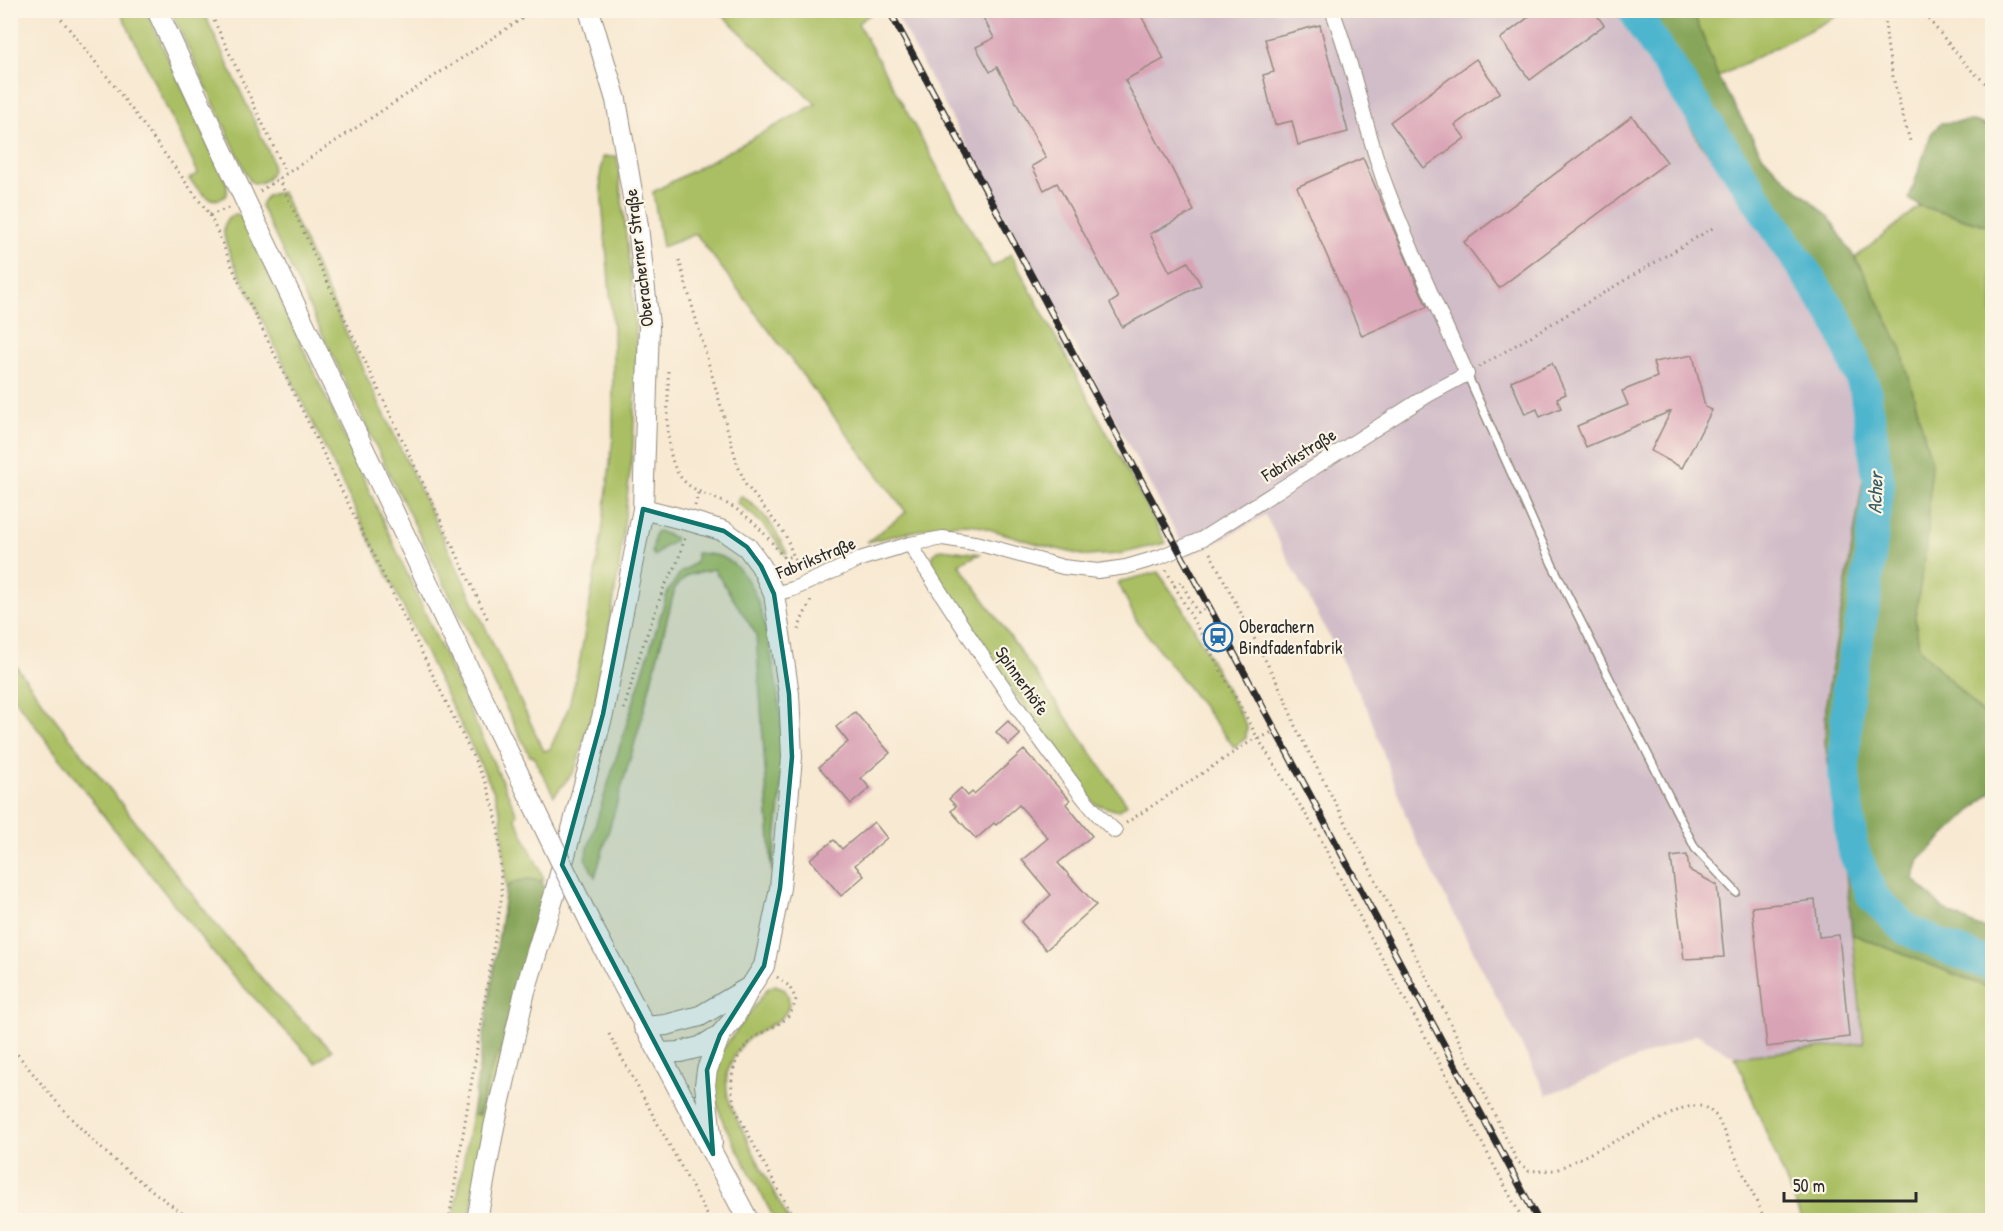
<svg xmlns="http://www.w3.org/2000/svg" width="2003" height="1231" font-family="'Patrick Hand',sans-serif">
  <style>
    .industrial { fill: #d1bdc8 }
    .green { fill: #aabf64; stroke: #6a7548; stroke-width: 1.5 }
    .forest { fill: #87a65a; stroke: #596842; stroke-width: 1.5 }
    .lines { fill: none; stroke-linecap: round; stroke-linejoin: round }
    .river { stroke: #4eb5cd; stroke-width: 32 }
    .building { fill: #d9a3b6 }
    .lane-casing { stroke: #928a7e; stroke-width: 10 }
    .street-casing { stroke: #928a7e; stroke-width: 16 }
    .secondary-casing { stroke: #928a7e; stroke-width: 22 }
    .path { stroke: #928a7e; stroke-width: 3; stroke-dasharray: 1.5 4.5; stroke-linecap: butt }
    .lane { stroke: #fff; stroke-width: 7 }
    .street { stroke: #fff; stroke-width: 14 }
    .secondary { stroke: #fff; stroke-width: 20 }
    .rail-casing { stroke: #2b2b2b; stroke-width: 7 }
    .rail { stroke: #fcf5e5; stroke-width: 4.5; stroke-dasharray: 14; stroke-linecap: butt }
    .secondary-bridge-casing { stroke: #928a7e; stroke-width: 22; stroke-linecap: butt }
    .secondary-bridge { stroke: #fff; stroke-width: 20 }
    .marked { fill: #0f766e; fill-opacity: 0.2; stroke: #0f766e; stroke-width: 4.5; stroke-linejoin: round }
    .labels { text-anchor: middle; stroke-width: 4.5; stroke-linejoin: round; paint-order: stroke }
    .street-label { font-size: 18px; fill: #2b2b2b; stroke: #fcf5e5 }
    .poi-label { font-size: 18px; fill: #2b2b2b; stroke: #fcf5e5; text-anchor: start }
    .water-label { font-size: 20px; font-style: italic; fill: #375b64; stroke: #fcf5e5 }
  </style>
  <rect width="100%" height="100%" fill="#fcf5e5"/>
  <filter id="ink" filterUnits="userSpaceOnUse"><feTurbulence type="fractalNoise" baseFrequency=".0167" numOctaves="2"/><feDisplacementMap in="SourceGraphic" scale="12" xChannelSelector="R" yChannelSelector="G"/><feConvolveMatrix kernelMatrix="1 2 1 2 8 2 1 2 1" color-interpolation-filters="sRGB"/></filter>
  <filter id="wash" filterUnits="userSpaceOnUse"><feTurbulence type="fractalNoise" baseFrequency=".008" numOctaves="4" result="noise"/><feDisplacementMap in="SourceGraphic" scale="24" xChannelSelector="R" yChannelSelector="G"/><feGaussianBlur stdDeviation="1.35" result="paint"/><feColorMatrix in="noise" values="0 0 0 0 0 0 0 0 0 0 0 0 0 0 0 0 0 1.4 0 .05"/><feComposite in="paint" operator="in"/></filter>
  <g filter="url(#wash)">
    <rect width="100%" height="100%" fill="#f8e9d2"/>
    <path class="industrial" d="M894,11H1624L1630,17L1698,140L1754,211L1829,331L1854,399L1864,474L1826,703L1825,743L1846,873L1864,1043L1735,1057L1697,1034L1547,1095L1412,832L1367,708L1265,515L1212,545L1188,555Z"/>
    <g class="green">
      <path d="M120,11H146L227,184V195C211,208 200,191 189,179L198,173Z"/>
      <path d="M171,11H203L270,155C271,159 273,166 272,170C270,180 258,187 250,181Z"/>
      <path d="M718,11H875L858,23L992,267L1011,254L1166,543L1119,554L1086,556L1045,546L972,524L940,525L867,542L906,512L696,234L662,247L653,192L816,104Z"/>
      <path d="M1693,11H1847L1718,77Z"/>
      <path d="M617,156L631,278L637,345L633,446L619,568L597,699L575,770L554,796L533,756H530L385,465L261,206C265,194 271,194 282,192L362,367L544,751L550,749L569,706L580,659L602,533L613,437V327L600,177L603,157Z"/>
      <path d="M1920,206L1992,227V723L1919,648L1915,618L1928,533L1866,276L1855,258Z"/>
      <path d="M236,214L242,217L357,464L517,814L515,817L544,879L542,881C528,879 518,879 506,888L501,814L493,790L244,283C236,266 208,222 236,214Z"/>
      <path d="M741,496C764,511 775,528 787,553L784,554C773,532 757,517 737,503Z"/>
      <path d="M658,531L675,538V541L664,547L655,556L652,553L655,533Z"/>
      <path d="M942,549L980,554L959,564L1127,804L1118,811L1095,804C1072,772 929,581 932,558C933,553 938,551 942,549Z"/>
      <path d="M696,553C709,554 720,554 731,562C756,581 763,615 769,644C775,674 780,704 782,734C785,780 777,827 772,872L756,634L714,569L688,575L675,588L640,725L595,877L585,858L668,591L680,573L696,562Z"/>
      <path d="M1158,572L1183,608L1247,727L1246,738L1234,747L1136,620L1118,582Z"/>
      <path d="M10,658L56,720L209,916L275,994L332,1050L316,1063L223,965L117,833L11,694Z"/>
      <path d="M1852,934L1992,989V1220H1802L1735,1057L1864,1043Z"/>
      <path d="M775,985C782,987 786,989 788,996C795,1019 762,1028 748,1039C741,1045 734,1056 730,1065C726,1074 726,1087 728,1097C731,1110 739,1123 745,1135C759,1164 773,1192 789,1220H775L723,1122L716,1100L714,1082L722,1050L768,988Z"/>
      <path d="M504,1045L469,1220H453L472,1114L479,1115L493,1063Z"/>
    </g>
    <g class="forest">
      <path d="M1644,11H1693L1718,77L1763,156L1777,171L1829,217L1866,276L1901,348L1931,460L1928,533L1915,618L1919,648L1992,723V791L1919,860L1913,878L1944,910L1975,925L1992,931V989L1852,934L1846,873L1825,743L1826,703L1864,474L1854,399L1829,331L1754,211L1698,140L1630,17Z"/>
      <path d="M1973,121L1992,127V227L1920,206L1909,199L1931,134L1941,123Z"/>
      <path d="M528,879L542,881L545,892L504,1045L493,1063L478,1115L472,1114L506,888L514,882Z"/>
    </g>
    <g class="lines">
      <path class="river" d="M1634,10L1646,31L1839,323L1865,389L1879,483L1865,601L1848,688L1844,773L1852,847L1873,897L1906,929L1949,949L1992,965"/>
    </g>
    <g id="blocks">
      <g class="building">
        <path d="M979,10H1138L1164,59L1125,80L1194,211L1150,234L1170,272L1188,262L1201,285L1122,327L1110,303L1118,298L1057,183L1044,190L1032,166L1046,158L997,67L990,72L976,47L994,38Z"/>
        <path d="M1538,10H1593L1604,25L1530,80L1500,39Z"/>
        <path d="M1320,25L1348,132L1298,145L1292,121L1275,125L1263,75L1274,72L1265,39Z"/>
        <path d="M1476,59L1500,92L1455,125L1465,138L1424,168L1390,122Z"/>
        <path d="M1632,116L1667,162L1499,288L1464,242Z"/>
        <path d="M1363,158L1427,307L1362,336L1297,187Z"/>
        <path d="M1693,355L1705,407L1712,410L1682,468L1651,451L1671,411L1586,447L1577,426L1628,405L1622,391L1657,377L1653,362Z"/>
        <path d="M1552,363L1566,394L1557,398L1561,408L1540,417L1537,409L1525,414L1511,381Z"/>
        <path d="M855,712L890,753L861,778L870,788L851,804L819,767L848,742L836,727Z"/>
        <path d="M1008,721L1020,735L1009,745L996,732Z"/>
        <path d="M1024,750L1070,800L1066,804L1092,836L1058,863L1096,905L1046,950L1021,922L1051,895L1022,860L1048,838L1019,805L996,825L994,823L976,839L951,811L956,806L949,799L961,788L968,796L972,792L974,794Z"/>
        <path d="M874,822L887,838L855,865L864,876L841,896L810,859L834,840L842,849Z"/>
        <path d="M1687,855L1689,870L1717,885L1724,957L1684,959L1671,857Z"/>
        <path d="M1815,900L1819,937L1839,935L1849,1037L1767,1047L1752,907Z"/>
      </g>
    </g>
  </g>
  <g filter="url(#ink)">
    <use href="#blocks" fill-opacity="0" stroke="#928a7e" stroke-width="1.5"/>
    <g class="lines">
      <g class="lane-casing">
        <path id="lane" d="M1467,374L1552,564L1695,848L1736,892"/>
      </g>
      <g class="street-casing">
        <g id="street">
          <path d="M910,544C953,613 997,680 1045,746C1067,775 1087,807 1115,831"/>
          <path d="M774,594L793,589L863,558L910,544L943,538L980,544L1063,567L1098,571L1126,567L1160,557L1202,539L1428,395L1467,374C1439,310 1408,247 1384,181C1364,125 1354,66 1332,10"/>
        </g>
      </g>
      <g class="secondary-casing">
        <g id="secondary">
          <path d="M157,10L246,202L532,802"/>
          <path d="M643,509L690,521L724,531L747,547L761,566L774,594L789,694L792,757L780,888L764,966L751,986L733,1020L720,1035L700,1047L680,1052L659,1053"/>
          <path d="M592,926L748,1220"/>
          <path d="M644,1027L666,1025L700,1016L751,986"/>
          <path d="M712,1143L705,1085L707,1070L720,1035"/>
          <path d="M477,1220L494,1127L525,991L554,896L603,714L643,509L649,326L638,226L616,100L589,10"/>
        </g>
      </g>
      <g class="path">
        <path d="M54,10L116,88L210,215L238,280L486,783L495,811L499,836L502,895L449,1220"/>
        <path d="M209,10L286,173"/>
        <path d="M1885,10C1885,56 1898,98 1910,141"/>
        <path d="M1921,10L1968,67L1992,89"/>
        <path d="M278,178L488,620"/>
        <path d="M260,191L535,10"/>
        <path d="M210,215L231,207"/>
        <path d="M679,260L738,466L746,485L785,534L799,571"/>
        <path d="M1479,367L1716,226"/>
        <path d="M668,371C669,399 665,428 671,455C680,496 711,491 739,511C758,524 770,540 784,558L793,556"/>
        <path d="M695,506L698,493"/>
        <path d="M1210,553L1286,700L1295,726L1447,1016L1517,1161L1529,1171L1556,1170L1683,1108C1699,1104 1706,1105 1717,1117L1765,1220"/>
        <path d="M1166,570L1257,737L1318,834L1367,931L1416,1019L1523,1220"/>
        <path d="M1174,586L1181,582L1197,612L1205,608"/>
        <path d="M799,630L801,621L812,598"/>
        <path d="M624,709L641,651L664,587L676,566L685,538"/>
        <path d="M1259,739L1272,732"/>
        <path d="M1126,823L1256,738"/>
        <path d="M777,977L789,986L796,999C790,1025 773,1024 754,1038C738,1050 730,1071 732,1091C733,1110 747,1130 755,1147C768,1171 782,1196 795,1220"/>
        <path d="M609,1034L710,1220"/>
        <path d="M10,1045C39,1081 68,1118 102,1149C130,1175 161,1197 191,1220"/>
      </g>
      <use href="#lane" class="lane"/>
      <use href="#street" class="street"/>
      <use href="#secondary" class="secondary"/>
      <g class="rail-casing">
        <path id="rail" d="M889,10L1538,1220"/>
      </g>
      <use href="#rail" class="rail"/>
      <g class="secondary-bridge-casing">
        <path id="secondary-bridge" d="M532,802L592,926"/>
      </g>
      <use href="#secondary-bridge" class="secondary-bridge"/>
    </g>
  </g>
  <path class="marked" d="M643,509L724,531L747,547L761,566L774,594L789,694L792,757L780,888L764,966L720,1035L707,1070L713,1154L562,865L603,714Z"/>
  <defs>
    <g id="station-ring" transform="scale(1.5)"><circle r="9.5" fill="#fcf5e5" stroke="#1f6fb2" stroke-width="1.5"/><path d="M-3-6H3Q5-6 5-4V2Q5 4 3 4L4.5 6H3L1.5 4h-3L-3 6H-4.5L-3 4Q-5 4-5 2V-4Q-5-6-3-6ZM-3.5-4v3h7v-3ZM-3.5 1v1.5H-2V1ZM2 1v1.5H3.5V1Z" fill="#1f6fb2"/></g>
  </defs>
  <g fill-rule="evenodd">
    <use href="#station-ring" x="1218" y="637"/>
  </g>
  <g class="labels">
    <g class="street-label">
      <text transform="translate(639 258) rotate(-97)" y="6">Oberacherner Straße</text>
      <text transform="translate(1299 455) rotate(-32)" y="6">Fabrikstraße</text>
      <text transform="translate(816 558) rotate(-22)" y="6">Fabrikstraße</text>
      <text transform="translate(1022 681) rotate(55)" y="6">Spinnerhöfe</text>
    </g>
    <g class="poi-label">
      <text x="1239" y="633">Oberachern<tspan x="1239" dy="21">Bindfadenfabrik</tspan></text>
    </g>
    <g class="water-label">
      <text transform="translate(1875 493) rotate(-88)" y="7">Acher</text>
    </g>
  </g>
  <rect width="2003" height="1231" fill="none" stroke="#fcf5e5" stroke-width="36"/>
  <path d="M1784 1192v9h132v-9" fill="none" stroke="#2b2b2b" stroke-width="3"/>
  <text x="1793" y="1192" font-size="18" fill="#2b2b2b" stroke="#fcf5e5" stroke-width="4.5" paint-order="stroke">50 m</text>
</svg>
